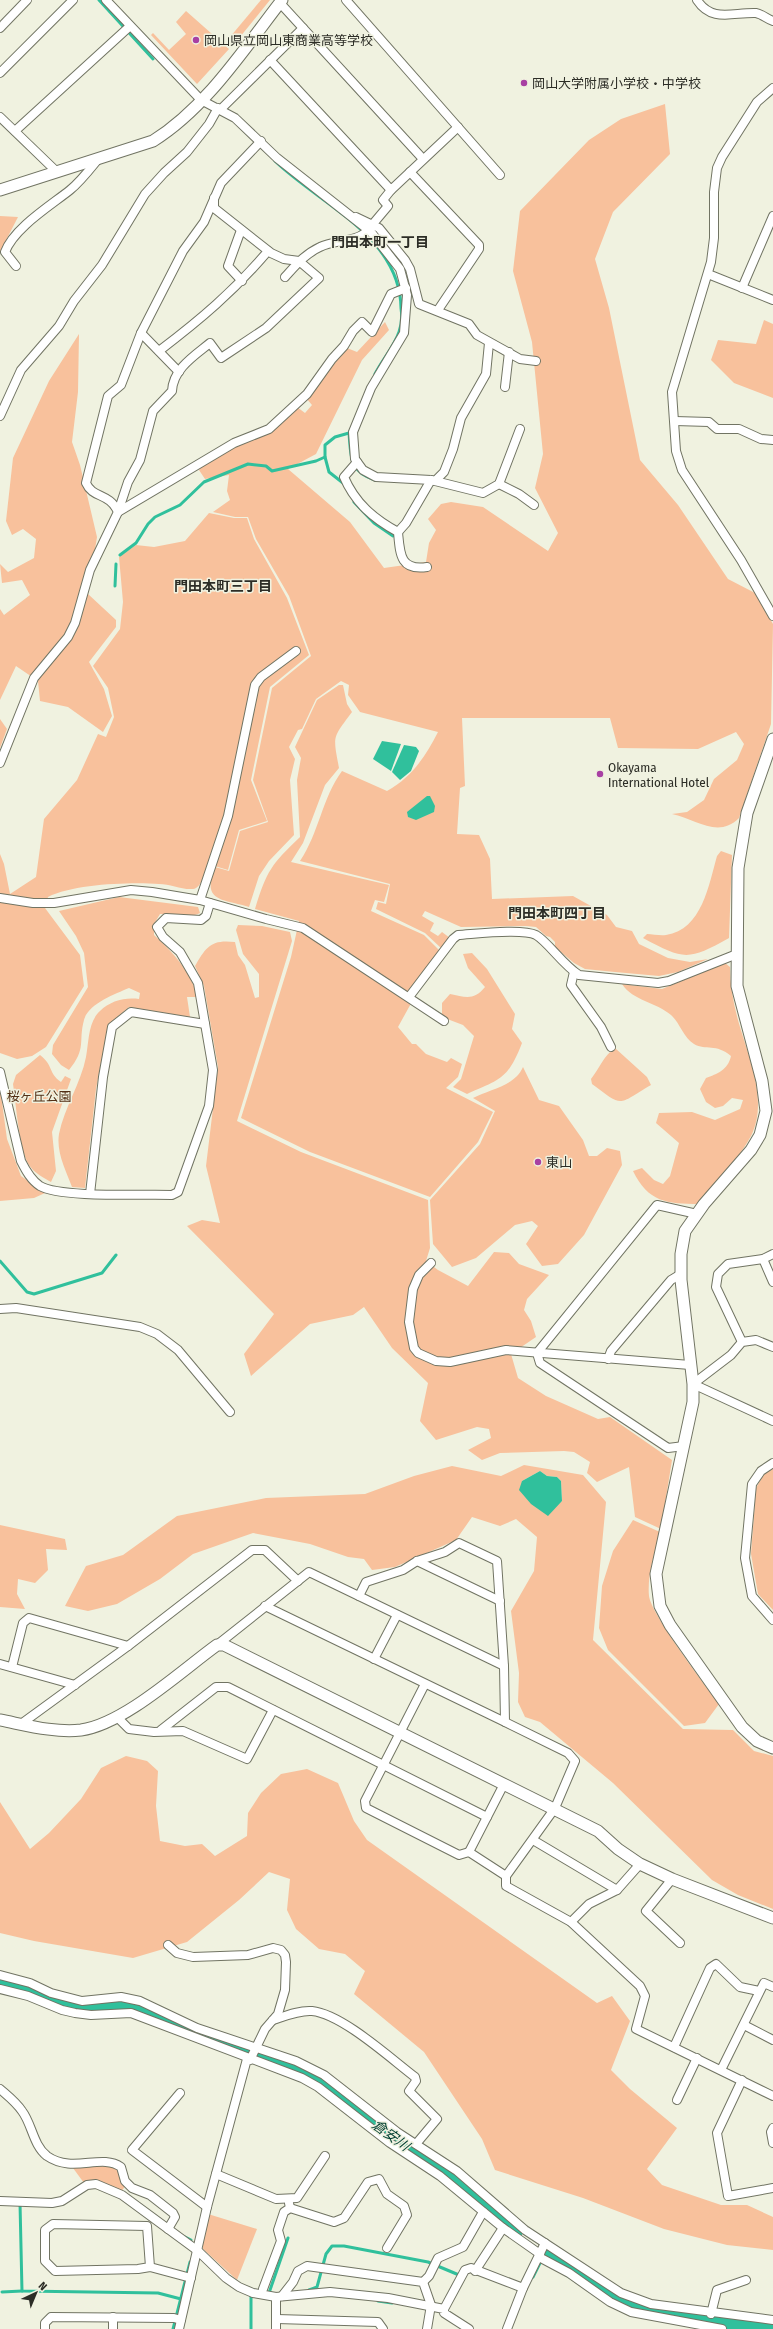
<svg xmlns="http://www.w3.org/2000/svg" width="773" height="2329" font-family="'Fira Sans Condensed','Noto Sans JP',sans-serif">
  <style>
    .green { fill: #f8c19c; fill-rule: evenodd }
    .water { fill: #30c09c }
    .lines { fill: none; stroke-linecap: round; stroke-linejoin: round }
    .stream { stroke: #30c09c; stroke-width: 3 }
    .river { stroke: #30c09c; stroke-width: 17 }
    .minor-casing { stroke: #717463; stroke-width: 10 }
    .tertiary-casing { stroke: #717463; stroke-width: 13 }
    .minor { stroke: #fff; stroke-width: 8 }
    .tertiary { stroke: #fff; stroke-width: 11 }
    .poi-dot { fill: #a840a3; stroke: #f0f2e0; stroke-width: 1.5 }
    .labels { text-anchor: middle; stroke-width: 3; stroke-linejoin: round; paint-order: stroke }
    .poi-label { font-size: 13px; fill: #2c2d26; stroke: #f0f2e0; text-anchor: start }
    .park-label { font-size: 13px; fill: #522f15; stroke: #f0f2e0 }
    .neighbourhood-label { font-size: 14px; font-weight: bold; fill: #2c2d26; stroke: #f0f2e0 }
    .water-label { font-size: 14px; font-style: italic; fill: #003f31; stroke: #f0f2e0 }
  </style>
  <rect width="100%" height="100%" fill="#f0f2e0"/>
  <g class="green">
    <path d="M261,0H270L236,42L230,37Z"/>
    <path d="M186,11L229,49L197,84L151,35L153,33L169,50L186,34L176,22Z"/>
    <path d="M665,104L670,154L613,212L595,259L609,308L640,460L678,505L728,579L755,593L773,624L771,724L739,818C718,839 696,819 672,814L687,812L704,800L714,779L737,760L744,744L736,732L698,749L618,748L610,718H462L465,786L460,788L457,834L479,835L490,859L492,899L573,896L607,915L616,927L632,931L639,944L668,958L690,962L708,959L678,972L659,976L615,972L585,969L574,963L555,947V942L550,937L546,936L536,927L526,926L461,927L425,911L422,916L434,923L430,931L438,936L442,932L450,938L442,949L425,933L376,909L378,902L386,904L390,884L300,861C319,833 322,798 342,771L387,791C412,777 425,757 438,732L360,712L348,695L349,685L341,681L316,699L302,729L298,730L289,747L295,759L290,780L294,835L269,861L259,876L249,907C222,899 201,902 215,867L229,871L240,831L268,822L253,780L272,688L311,656L289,596L256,539L248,517H235L213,512L230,500L227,491L229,475L205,479L199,470L203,465L297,407L305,413L312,405L306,398L347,348L357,352L385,322L389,330L362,360L316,454L288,469L350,522L384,568L426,562L429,543L436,530L428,519L441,504L451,502L483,507L548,551L558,533L535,488L543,454L532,342L513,271L520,211L589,140L621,119Z"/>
    <path d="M0,216L18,217L0,252Z"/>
    <path d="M764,320L773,324V398L734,383L711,360L718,340L756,344Z"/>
    <path d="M79,334L78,392L72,442L80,465L97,537L88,594L116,620V627L89,662L104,689L112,716L103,732L68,707L40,701L38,681L16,666L0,700V609L4,615L30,595L22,580L2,583L0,564L8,572L34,558L36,539L23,529L12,535L6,521L13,458L49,381Z"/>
    <path d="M209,513L234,518H247L254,539L287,598L309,655L270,687L251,780L267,821L239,830L228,870L208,864C205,871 202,888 193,889C182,890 170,884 159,884C130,882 74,884 48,897L45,908L80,955L84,986L46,1047L32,1056L17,1059L0,1053V854L4,864L10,894L36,877L44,819L77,780L98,734L106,737L114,717L108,688L93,666L120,629L123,602L119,557L136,545L154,547L185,541Z"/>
    <path d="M339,685H343L347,704L352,712C332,739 333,735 339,768L325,785L303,843L291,862L389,885L384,902L375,900L371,911L424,935L440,951L398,1027L412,1044H416L426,1054L447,1062L451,1058L462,1064L458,1077L446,1088L493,1112L478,1142L430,1197L310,1152L241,1118L291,957L299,921L255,909C267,870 271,865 300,837L297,780L301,758L295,747L317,700Z"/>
    <path d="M0,719L7,729L0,748Z"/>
    <path d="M721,851L732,855L729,938C688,961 684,960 643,938L647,934C653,934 660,936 666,935C702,930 709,884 717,856Z"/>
    <path d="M119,897L198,907L200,913C190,919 172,913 160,914L154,924V935C174,953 190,971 198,997H187L190,1017L129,1007L108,1025L96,1089L85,1188L72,1187C66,1171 56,1152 59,1134C64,1108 81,1083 86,1057C89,1041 88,1022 100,1011C110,1001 125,997 139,999L140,993L129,988C115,994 88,1004 84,1020C78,1042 87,1048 69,1070L61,1065L52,1054L53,1045L88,987L84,953L76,936L59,911Z"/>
    <path d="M238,925L262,926L290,932L292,941L237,1121L301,1152L428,1200L430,1248L426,1261L438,1270L468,1286L494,1252L509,1253L519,1264L549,1275L527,1299L524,1310L531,1321L536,1337L511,1354L518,1378L546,1396L598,1419L610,1417L672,1460L661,1529L635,1517L629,1467L597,1482L587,1473L590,1462L574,1452L564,1451L500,1453L482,1460L468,1450L491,1438L489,1429L477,1427L436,1440L420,1421L428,1383L392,1348L364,1307L353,1315L310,1324L251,1376L244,1354L274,1314L187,1226L202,1220L220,1223L206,1166L218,1067L204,986L195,966C206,947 211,939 235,942L238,955L245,965L255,998L259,997V974L243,954L236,930Z"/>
    <path d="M472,953L487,969L515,1014L512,1029L522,1043C508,1079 501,1079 467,1094L453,1087L461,1079L474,1036L463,1025L442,1017V1003L450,994C465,997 474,1001 485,987L468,968L463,954Z"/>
    <path d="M725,963L730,967C730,987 734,1007 740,1027C750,1061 768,1102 751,1136C738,1160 716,1182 699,1204C667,1204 648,1202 633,1171L642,1168L654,1180L663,1184L670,1176L679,1143L656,1123L659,1113L692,1112L715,1120L740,1109L743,1100L732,1098L723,1106L715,1108L706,1102L700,1089L706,1078C717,1074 728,1070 731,1056C716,1043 706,1051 694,1044C683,1037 680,1023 671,1015C656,1002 633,1001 622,984L662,989Z"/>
    <path d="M615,1048L647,1077L651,1085C617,1105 624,1108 592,1084L591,1079C599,1069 604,1055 615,1048Z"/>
    <path d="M40,1055C54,1066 48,1073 61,1082L65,1076L71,1079L52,1132L56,1171L51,1182C44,1178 34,1173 29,1165C19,1150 16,1103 13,1084L16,1075Z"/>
    <path d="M523,1067L539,1100L559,1106L583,1140L589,1156H597L607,1148L620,1151L622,1165L584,1235L558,1264L542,1266L526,1244L538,1226L532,1221L515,1225L476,1258L452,1267L433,1244L430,1200L480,1144L495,1111L473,1098C490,1089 515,1086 523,1067Z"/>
    <path d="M0,1088L7,1139L21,1176L45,1193L34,1198L0,1201Z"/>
    <path d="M524,1465L583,1475L606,1502L593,1640L683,1729L733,1730L754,1751L773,1756V1909L738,1895L712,1880L613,1783L540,1722L525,1717L518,1702L519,1673L511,1611L534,1571L537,1537L516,1519L500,1526L472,1517L456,1540L395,1567L372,1570L364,1559L348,1557L310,1544L253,1533L193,1554L160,1579L117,1604L88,1611L65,1606L86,1566L123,1555L177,1516L266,1498L365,1494L414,1476L452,1466L501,1476ZM540,1471L547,1476L557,1477L561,1481L562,1501L555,1507L522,1481Z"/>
    <path d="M773,1469V1610L758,1594L751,1554L756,1488L764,1474Z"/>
    <path d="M633,1520L660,1532C655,1552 647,1575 649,1596C651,1614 705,1685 719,1704L705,1723L684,1726L608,1650L599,1628L602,1586L613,1551Z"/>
    <path d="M0,1525L65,1539L67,1550L46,1549L48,1570L35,1583L18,1579L17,1594L25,1609L0,1607Z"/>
    <path d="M126,1756L147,1761L158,1771L156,1806L160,1841L185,1846L202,1844L215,1856L247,1836L248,1813L261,1793L281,1774L307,1769L338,1783L354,1821L367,1840L597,2003L612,1996L630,2021L611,2070L630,2089L677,2128L647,2169L662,2185L721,2205H747L773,2217V2250L727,2245L664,2229L583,2198L495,2170L482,2139L424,2052L354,1994L365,1971L345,1954L319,1949L296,1929L287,1910L290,1879L269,1872L239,1900L187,1942L133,1958L34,1941L0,1933V1802L30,1849L49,1833L81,1799L101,1768Z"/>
    <path d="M93,2164L118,2167L126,2185L121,2192L84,2183L73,2168Z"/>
    <path d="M208,2214L257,2229L237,2280L203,2249L202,2239Z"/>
  </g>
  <g class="water">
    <path d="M382,741L401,744L391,771L373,759Z"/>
    <path d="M404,745L416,747L419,751L411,771L400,780L392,772Z"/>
    <path d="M427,796H430L435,806L434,812L416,820L408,817L407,812Z"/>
    <path d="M540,1471L547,1476L557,1477L561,1481L562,1501L548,1516L531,1504L519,1490L522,1481Z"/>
  </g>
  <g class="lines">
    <g class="stream">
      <path d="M99,0L153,59"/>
      <path d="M275,161C319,204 400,236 401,308C402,315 402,324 399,332C394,347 382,360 375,374"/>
      <path d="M349,433C351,458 349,471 375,480"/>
      <path d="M325,457L329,472L343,483"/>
      <path d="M354,502L374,523L393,536"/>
      <path d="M120,555L136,543L148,524L155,517L180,505L204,482L248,464L266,466L272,471L316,461L325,457V445L335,437L349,433L350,431"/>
      <path d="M115,586L116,564"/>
      <path d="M0,1261L27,1292L34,1294L102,1273L116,1255"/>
      <path d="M20,2203L22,2291L158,2293L181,2299"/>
      <path d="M185,2237L191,2240"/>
      <path d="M545,2255L546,2252"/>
      <path d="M533,2277L541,2261"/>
      <path d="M309,2290L317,2287L326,2254L332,2246H344L428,2262L459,2275L458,2277"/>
      <path d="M2,2292L22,2291"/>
      <path d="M269,2293L288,2238"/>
      <path d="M251,2294V2329"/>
      <path d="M378,2301L392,2303"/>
      <path d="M772,2327V2329"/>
      <path d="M173,2329L190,2262"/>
    </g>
    <g class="river">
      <path d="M0,1983L21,1988"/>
      <path d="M36,1992L80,2009L127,2007L141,2011L245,2051"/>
      <path d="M259,2057L301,2069L325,2084L393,2139L447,2173L515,2230"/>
      <path d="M545,2252L607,2294L637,2308L696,2318L773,2327"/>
    </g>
    <g class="minor-casing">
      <g id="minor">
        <path d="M106,0L201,100L235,118L277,158L371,232L400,269L407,295L404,333L371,388L353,432L355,459L363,470L376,477L431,480L483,493L499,484L520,429"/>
        <path d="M346,0L500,175"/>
        <path d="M697,0C712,23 733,12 756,13C762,14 767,19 773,21"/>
        <path d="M280,3L423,159"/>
        <path d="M0,28L27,0"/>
        <path d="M270,60L391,190L458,127"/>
        <path d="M0,73L73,0"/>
        <path d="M773,88L757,102L722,157L717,168L714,192V238L711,262L672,392L676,451L682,470L741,560L773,616"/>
        <path d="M221,109L303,28"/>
        <path d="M0,117L57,172"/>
        <path d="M15,131L129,27"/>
        <path d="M410,172L479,245V249L438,310"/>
        <path d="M356,217L379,228L405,260L410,269L419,304L469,324L477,335L520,359L536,361"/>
        <path d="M372,225L388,206L383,200L391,190"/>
        <path d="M241,230L228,266L242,281"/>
        <path d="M16,266L5,252C14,228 50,206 70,190C81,181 90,169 99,158"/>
        <path d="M708,274L773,300"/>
        <path d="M285,277C296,265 305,254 320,247C334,240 357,242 367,231"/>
        <path d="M742,288L773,216"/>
        <path d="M141,333L179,372"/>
        <path d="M159,351C201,319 233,292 268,251"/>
        <path d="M505,387L509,352"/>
        <path d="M0,416L21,370L59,326L74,301L102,265L145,194L164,173L187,152L209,124L218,108"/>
        <path d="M675,421L709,422L717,429H739L761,439L773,440"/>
        <path d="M357,462L344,477C355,503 374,519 398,532C400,554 400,571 427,567"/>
        <path d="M435,481L444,472L453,449L461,418L486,374L489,343"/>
        <path d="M499,484L519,494L534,505"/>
        <path d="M118,512L128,482L140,460L153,411L172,391C173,369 194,356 210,343L221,358L266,328L319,278L299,261L284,259L271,253L214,208V198"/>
        <path d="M118,512L234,443L269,429L307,394L332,359L344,346L353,331L362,322L372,332L391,294L406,288"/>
        <path d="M398,532L406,523L431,480"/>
        <path d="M0,763L34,678L68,637L75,623L90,570L118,512C109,492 93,499 86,483L108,396L121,385L141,333L183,251L204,222L221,183L261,141"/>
        <path d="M0,898L33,903H54L131,890L152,892L200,900L266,919L303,928L444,1021"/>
        <path d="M200,900L228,816L255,685L261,677L296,651"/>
        <path d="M574,972L571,985L601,1027L611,1047"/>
        <path d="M409,997L453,939L458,935C475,934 522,928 536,935C548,942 563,965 579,975L658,983L669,981L737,954"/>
        <path d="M0,1072L21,1161C26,1171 31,1180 40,1186C60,1198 145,1194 172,1195L178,1192L209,1106L213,1070L198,983L180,952L163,937L157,927L166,918L201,920L206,916L210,903"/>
        <path d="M90,1194L103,1077L112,1027L131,1012L205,1024"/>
        <path d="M763,1259L773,1282"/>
        <path d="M431,1263L419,1275L413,1289L409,1322L414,1348L418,1353L436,1361L450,1362L506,1350L690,1365"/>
        <path d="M0,1309L16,1308L140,1327L157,1334L178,1350L230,1412"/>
        <path d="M742,1342L716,1287L718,1274L728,1264L763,1259L773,1254"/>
        <path d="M773,1347L756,1340L742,1342L731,1355L693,1384L773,1421"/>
        <path d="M537,1353L657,1205L697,1214"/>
        <path d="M537,1353L540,1363L668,1448L684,1446"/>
        <path d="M608,1359L611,1351L671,1280L681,1274"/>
        <path d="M773,1463L761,1471L752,1484L745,1558L752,1596L773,1620"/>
        <path d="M417,1561L500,1601"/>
        <path d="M359,1596L366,1582L403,1570L417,1561L445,1552L459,1543L497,1561L504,1666"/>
        <path d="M265,1606L505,1722"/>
        <path d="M217,1645L309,1572L504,1666L505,1722L568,1753L575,1761L555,1808L506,1876V1886L571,1922L640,1986L645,1996L636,2029L773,2096"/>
        <path d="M374,1659L397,1615"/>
        <path d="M0,1664L75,1685"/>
        <path d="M12,1667L23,1623L29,1618L128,1646"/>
        <path d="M425,1684L365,1801L366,1808L459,1855L469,1852L506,1876"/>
        <path d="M118,1718L129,1729L154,1732L183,1731L247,1759L273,1710"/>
        <path d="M21,1724L128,1646L252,1550H265L298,1581"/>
        <path d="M161,1730L216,1687H228L487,1817"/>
        <path d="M533,1840L617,1890"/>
        <path d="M469,1852L504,1784"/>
        <path d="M672,1879L646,1911L680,1943"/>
        <path d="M571,1922L589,1904L617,1890L640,1864"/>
        <path d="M168,1945L177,1953L193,1957L248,1955L273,1948L281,1950L285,1955L286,1962L285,1990L278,2014L265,2029L250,2060"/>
        <path d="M0,1975L30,1983L51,1993L82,2001L121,1997L140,2001L197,2028L296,2061L324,2075L397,2132L457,2171L525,2230L621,2293L651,2304L773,2320"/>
        <path d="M0,1989L28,1996L62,2010L75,2013L91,2015L131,2013L302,2078L318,2087L390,2143L440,2176L503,2228L540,2254"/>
        <path d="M273,2020C285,2016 299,2010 312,2011C342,2014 390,2058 415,2077L416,2081L409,2091L437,2119L416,2144"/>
        <path d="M744,2025L773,2040"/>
        <path d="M674,2047L710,1968L716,1964L740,1987L759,1991"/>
        <path d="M721,2070L764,1983L773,1987"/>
        <path d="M742,2080L717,2133L728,2196L773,2188"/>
        <path d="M0,2089C8,2096 16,2102 22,2111C32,2124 33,2145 47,2156C73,2174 101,2153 121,2167L125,2181L132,2188L150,2195L173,2213L175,2217L168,2229"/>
        <path d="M180,2093L132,2150L207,2207"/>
        <path d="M677,2100L697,2058"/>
        <path d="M773,2128L771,2132L773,2143"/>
        <path d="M216,2174L276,2199L297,2198L325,2156"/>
        <path d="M0,2201L52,2203L62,2201L87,2185L96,2184L122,2195L198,2251L226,2278L239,2287L253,2293L276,2297L330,2292L388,2298L444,2309V2313L469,2329"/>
        <path d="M290,2208L334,2222L344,2218L368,2182L379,2179L387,2194L404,2206L407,2215L387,2248"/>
        <path d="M539,2257L569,2273L610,2302L631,2312L722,2329"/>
        <path d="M150,2267L147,2226L53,2224L45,2230V2261L55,2271L138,2269L150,2267L191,2278"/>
        <path d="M475,2271L503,2228"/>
        <path d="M423,2282L429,2276L438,2258L463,2247L483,2212"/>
        <path d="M263,2289L281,2241L278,2230L284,2212L290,2208L289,2203"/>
        <path d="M282,2296L293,2282L298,2271L307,2266L423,2282L431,2305L427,2329"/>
        <path d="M276,2297V2329"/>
        <path d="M444,2309L465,2270L471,2268L523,2288"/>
        <path d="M711,2314L717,2290L746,2280"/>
        <path d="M277,2319L378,2322L383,2329"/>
        <path d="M45,2329V2323L51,2317L174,2318L181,2320"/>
        <path d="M113,2329V2317"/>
        <path d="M179,2329L207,2207L247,2059"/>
        <path d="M507,2329L523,2288L545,2243"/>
      </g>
    </g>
    <g class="tertiary-casing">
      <g id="tertiary">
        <path d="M0,190L153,141C206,108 244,49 282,0"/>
        <path d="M773,739L747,813L738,868L737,986L762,1081L766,1111L760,1135L751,1150L704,1204L685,1231L681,1254V1280L693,1384V1402L656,1574L660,1606L670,1625L742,1727L757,1741L773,1748"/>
        <path d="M0,1720C26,1725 55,1733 81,1730C124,1724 181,1671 217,1645H224L598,1831L618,1849L640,1864L672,1879L773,1918"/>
      </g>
    </g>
    <use href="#minor" class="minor"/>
    <use href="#tertiary" class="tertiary"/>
  </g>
  <g class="poi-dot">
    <circle cx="196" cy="40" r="4"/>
    <circle cx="524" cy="83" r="4"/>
    <circle cx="600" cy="774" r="4"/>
    <circle cx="538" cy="1162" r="4"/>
  </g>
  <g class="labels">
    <g class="poi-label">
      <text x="204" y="45">岡山県立岡山東商業高等学校</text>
      <text x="532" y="88">岡山大学附属小学校・中学校</text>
      <text x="608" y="772">Okayama<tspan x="608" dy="15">International Hotel</tspan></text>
      <text x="546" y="1167">東山</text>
    </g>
    <g class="park-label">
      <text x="39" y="1101">桜ヶ丘公園</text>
    </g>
    <g class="neighbourhood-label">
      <text x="380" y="247">門田本町一丁目</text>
      <text x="223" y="591">門田本町三丁目</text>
      <text x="557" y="918">門田本町四丁目</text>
    </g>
    <g class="water-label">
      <text transform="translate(391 2135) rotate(36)" y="5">倉安川</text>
    </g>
  </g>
  <g transform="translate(36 2293) rotate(44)" stroke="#f0f2e0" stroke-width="3" paint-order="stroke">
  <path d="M0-3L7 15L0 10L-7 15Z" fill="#2c2d26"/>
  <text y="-6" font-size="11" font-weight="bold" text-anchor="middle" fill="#2c2d26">N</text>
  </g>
</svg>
